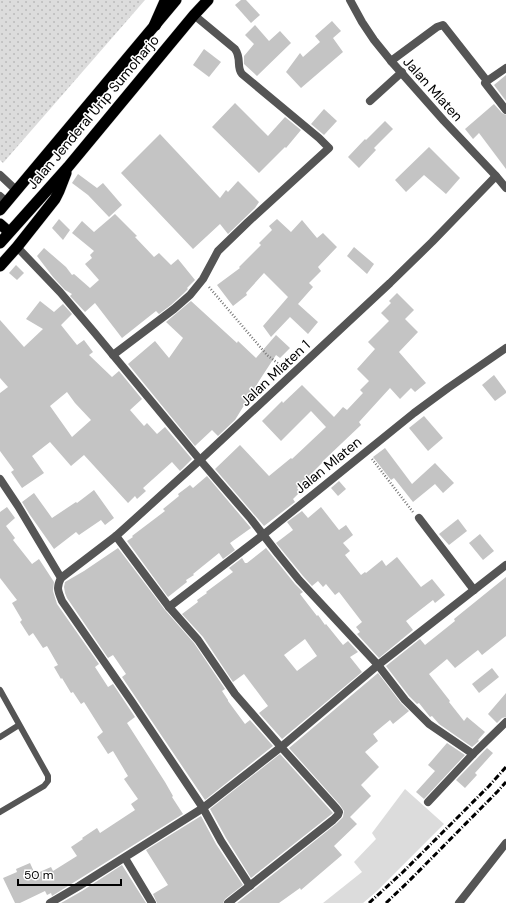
<svg xmlns="http://www.w3.org/2000/svg" width="506" height="903" font-family="'DM Sans',sans-serif">
  <style>
    .green { fill: #dcdcdc }
    .park { fill: url(#park-dots) }
    .building { fill: #c4c4c4; fill-rule: evenodd }
    .lines { fill: none; stroke-linecap: round; stroke-linejoin: round }
    .trunk-casing { stroke: #dbdbdb; stroke-width: 12 }
    .motorway-casing { stroke: #dbdbdb; stroke-width: 13 }
    .path { stroke: #777; stroke-width: 2.5; stroke-dasharray: 1 2; stroke-linecap: butt }
    .service { stroke: #555; stroke-width: 6 }
    .minor { stroke: #555; stroke-width: 8 }
    .trunk { stroke: #000; stroke-width: 11 }
    .motorway { stroke: #000; stroke-width: 12 }
    .rail { stroke: #000; stroke-width: 3; stroke-dasharray: 6 2 1 2; stroke-linecap: butt }
    .labels { text-anchor: middle; stroke-width: 3; stroke-linejoin: round; paint-order: stroke }
    .street-label { font-size: 14px; fill: #000; stroke: #fff }
  </style>
  <defs>
    <pattern id="park-dots" width="8" height="8" patternUnits="userSpaceOnUse"><rect width="8" height="8" fill="#dcdcdc"/><path d="M2 2h.1M6 6h.1" fill="none" stroke="#bbb" stroke-width="1.8" stroke-linecap="round"/></pattern>
  </defs>
  <rect width="100%" height="100%" fill="#fff"/>
  <path class="green" d="M405,789L444,824L377,891L363,903H323L362,872L354,862L376,839L372,833Z"/>
  <path class="park" d="M0,0H145L3,163L0,160Z"/>
  <g class="building">
    <path d="M241,0H246L260,15L251,23L235,5Z"/>
    <path d="M332,21L341,31L333,38L343,52L301,88L286,72L300,53L303,57L320,42L315,36Z"/>
    <path d="M255,25L269,41L280,31L291,43L257,76L244,64V56L254,44L245,35Z"/>
    <path d="M204,49L221,62L209,77L193,65Z"/>
    <path d="M506,75V101L494,85Z"/>
    <path d="M235,103L268,136L285,117L301,130L286,148L285,147L259,173L212,127Z"/>
    <path d="M494,104L502,113L506,115V169L479,133L473,139L465,129Z"/>
    <path d="M324,109L337,121L324,135L311,124Z"/>
    <path d="M385,121L393,129L374,148L376,150L359,168L348,157L365,139L366,140Z"/>
    <path d="M160,134L220,198L226,190L228,192L238,181L259,202L255,208L228,234L220,224L193,249L121,173Z"/>
    <path d="M429,147L460,178L446,194L424,175L406,192L395,180Z"/>
    <path d="M78,174L97,188L103,183L122,205L109,217L88,195L72,183Z"/>
    <path d="M115,214L137,236L135,237L154,257L159,253L171,265L178,259L195,280L187,288L188,289L183,294L171,305L159,314L156,311L122,338L95,303L85,312L70,296L72,294L65,290L53,277L37,256L44,248L66,267L72,275L74,274L90,288L99,280L85,264L92,258L90,255L94,251L72,233L82,221L94,232Z"/>
    <path d="M59,219L70,230L63,240L52,228Z"/>
    <path d="M277,219L291,232L302,220L317,238L323,233L337,247L318,267L321,271L309,283L313,287L298,304L318,322L308,334L290,317L271,337L263,326L288,297L264,273L246,293L247,295L233,306L217,285L240,268L239,267L261,245L259,243L272,230L269,226Z"/>
    <path d="M354,247L374,264L367,274L347,256Z"/>
    <path d="M16,265L24,273L17,280L9,273Z"/>
    <path d="M397,293L414,310L405,319L418,332L399,352L426,383L415,392L411,388L400,399L390,388L359,422L361,425L323,461H324L297,488L300,492L293,499L295,502L264,526L215,469L240,445L269,476L291,458L292,459L326,427L311,411L281,441L262,421L282,401L283,403L302,385L334,417L343,407L347,410L363,393L360,390L369,381L357,369L375,349L368,342L389,321L381,313L391,303L389,301Z"/>
    <path d="M40,301L54,312L63,304L72,314L61,325L77,345L84,340L93,352L89,355L112,377L119,371L142,399L130,410L144,426L147,423L157,434L165,427L192,459L180,471L172,462L143,488L146,491L137,499L135,496L128,503L84,455L71,466L50,442L32,456L44,473L22,488L11,472L14,470L0,451V393L8,387L0,378V320L24,347L43,329L26,319ZM67,392L75,403L91,420L72,437L50,406Z"/>
    <path d="M191,301L237,343L238,341L256,358L276,335L290,348L280,358L276,355L259,381L235,420L218,436L212,430L195,446L128,364L155,341L169,358L183,338L166,322Z"/>
    <path d="M494,375L506,391V393L495,401L482,385Z"/>
    <path d="M424,416L443,438L428,451L409,428Z"/>
    <path d="M385,448L412,484L435,463L454,483L443,493L435,484L413,502L394,478L391,480L373,457Z"/>
    <path d="M207,476L251,528L230,543L235,550L223,559L219,553L193,574L194,575L186,580L187,582L168,597L127,541L133,537L132,536L165,511L163,509L179,496L178,494L190,485L193,488Z"/>
    <path d="M339,481L346,489L338,496L331,488Z"/>
    <path d="M94,490L114,518L105,525L101,520L79,535L76,532L54,549L30,515L22,502L34,493L52,518L76,502L77,503Z"/>
    <path d="M7,507L15,518L6,526L15,538L13,540L32,564L39,559L54,582L53,591L57,604L99,664L95,667L108,687L113,684L135,717L127,723L165,782L173,796L172,797L183,814L76,881L52,896L51,893L47,895L45,891L20,903H15L3,878L17,872L16,869L30,863L35,874L51,867L53,871L77,856L71,847L83,839L82,838L97,828L100,833L135,810L131,804L138,799L124,779L128,776L113,751L108,754L97,737L103,732L84,702L81,704L73,692L71,693L62,678L61,679L54,667L58,665L47,646L43,648L33,633L29,636L20,622L22,620L12,603L17,600L0,578V512Z"/>
    <path d="M321,507L339,530L346,525L353,535L343,543L350,551L345,555L361,575L365,572L366,573L382,560L386,566L397,557L421,587L432,579L445,595L435,603L433,600L406,621L413,630L379,658L357,634L360,632L356,627L362,622L339,592L335,595L326,584L323,587L318,581L312,586L303,576L276,543L293,530L287,522L302,511L308,518Z"/>
    <path d="M458,519L467,531L449,545L439,534Z"/>
    <path d="M480,534L494,551L483,560L469,543Z"/>
    <path d="M118,548L165,610L194,643L225,689L222,691L228,700V701L245,724L250,720L273,746L205,800L122,677L126,674L113,655L108,658L67,598L65,593L64,587L65,582L84,571Z"/>
    <path d="M266,548L295,584L303,592L300,594L317,616L318,615L325,625L326,624L343,645L348,641L358,652L350,657L362,672L282,739L259,713L268,706L244,674L233,682L203,637L182,614L198,602L197,600L207,593L206,592L233,572L229,568L242,558L245,563H247ZM305,639L317,656L297,671L284,655Z"/>
    <path d="M506,577V636L482,655L478,650L455,668L447,659L429,674L450,701L449,702L464,721L467,717L485,732L478,740L479,741L472,747L439,724L432,716L430,717L419,703L417,704L409,696L386,666L420,639L425,645L455,621L454,619Z"/>
    <path d="M492,668L499,677L479,693L472,684Z"/>
    <path d="M378,673L401,703L409,711L393,724L390,720L373,734L378,741L365,752L379,767L361,785L371,796L350,817L357,824L334,846L342,855L301,890L300,888L279,903H237L336,824L343,817L344,811L340,805L289,748Z"/>
    <path d="M506,693V717L502,718L497,723L488,714Z"/>
    <path d="M447,743L465,755L424,799L416,792L435,771L428,765Z"/>
    <path d="M487,748L493,753L475,773L477,775L465,788L456,780Z"/>
    <path d="M280,754L333,813L251,878L226,838L210,809Z"/>
    <path d="M201,816L216,844L243,885L225,899L223,903H157L153,894L168,885L146,850Z"/>
    <path d="M122,865L146,903H61L82,891Z"/>
  </g>
  <g class="lines">
    <g class="trunk-casing">
      <g id="trunk">
        <path d="M0,210L176,0"/>
        <path d="M0,224L9,232"/>
        <path d="M0,243L68,167L194,15L208,0"/>
        <path d="M0,266L17,247L55,199L59,191L66,173"/>
      </g>
    </g>
    <g class="motorway-casing">
      <path id="motorway" d="M155,25L166,0"/>
    </g>
    <g class="path">
      <path d="M209,287L267,355L284,368"/>
      <path d="M372,459L413,512"/>
    </g>
    <g class="service">
      <path d="M0,690L48,776V781L44,786L0,812"/>
      <path d="M0,737L19,725"/>
    </g>
    <g class="minor">
      <path d="M350,0L362,22L374,40L391,61L444,121L496,176L506,188"/>
      <path d="M391,61L437,27L443,25L487,81L485,83L506,110"/>
      <path d="M487,81L506,68"/>
      <path d="M370,101L402,72"/>
      <path d="M0,175L16,190"/>
      <path d="M0,196L7,202"/>
      <path d="M17,247L60,292L94,332L200,460L251,519L278,554L299,580L378,665L405,700L429,724L473,754"/>
      <path d="M113,355L174,309L190,295L203,279L218,251L248,222L329,148L319,138L242,74C236,67 242,59 235,49L194,15"/>
      <path d="M0,479L18,506L61,578"/>
      <path d="M419,518L474,590"/>
      <path d="M116,536L169,607L198,640L235,694L281,747L336,808L339,812L338,815L333,820L228,903"/>
      <path d="M169,607L263,535L414,413L448,388L506,348"/>
      <path d="M428,802L473,754L506,722"/>
      <path d="M125,858L152,903"/>
      <path d="M250,886L221,841L203,808L132,702L62,601C58,591 56,588 61,578L116,536L200,460L390,283L432,242L496,176"/>
      <path d="M50,903L79,886L203,808L281,747L378,665L506,565"/>
      <path d="M459,903L506,843"/>
    </g>
    <use href="#trunk" class="trunk"/>
    <use href="#motorway" class="motorway"/>
    <g class="rail">
      <path d="M369,903L403,872L489,786L506,767"/>
      <path d="M386,903L409,881L498,791L506,782"/>
    </g>
  </g>
  <g class="labels">
    <g class="street-label">
      <text transform="translate(433 89) rotate(48)" y="5">Jalan Mlaten</text>
      <text transform="translate(93 112) rotate(-50)" y="5">Jalan Jenderal Urip Sumoharjo</text>
      <text transform="translate(275 373) rotate(-43)" y="5">Jalan Mlaten 1</text>
      <text transform="translate(328 465) rotate(-39)" y="5">Jalan Mlaten</text>
    </g>
  </g>
  <path d="M18 879v6h103v-6" fill="none" stroke="#000000" stroke-width="2"/>
  <text x="24" y="879" font-size="12" fill="#000000" stroke="#ffffff" stroke-width="3" paint-order="stroke">50 m</text>
</svg>
